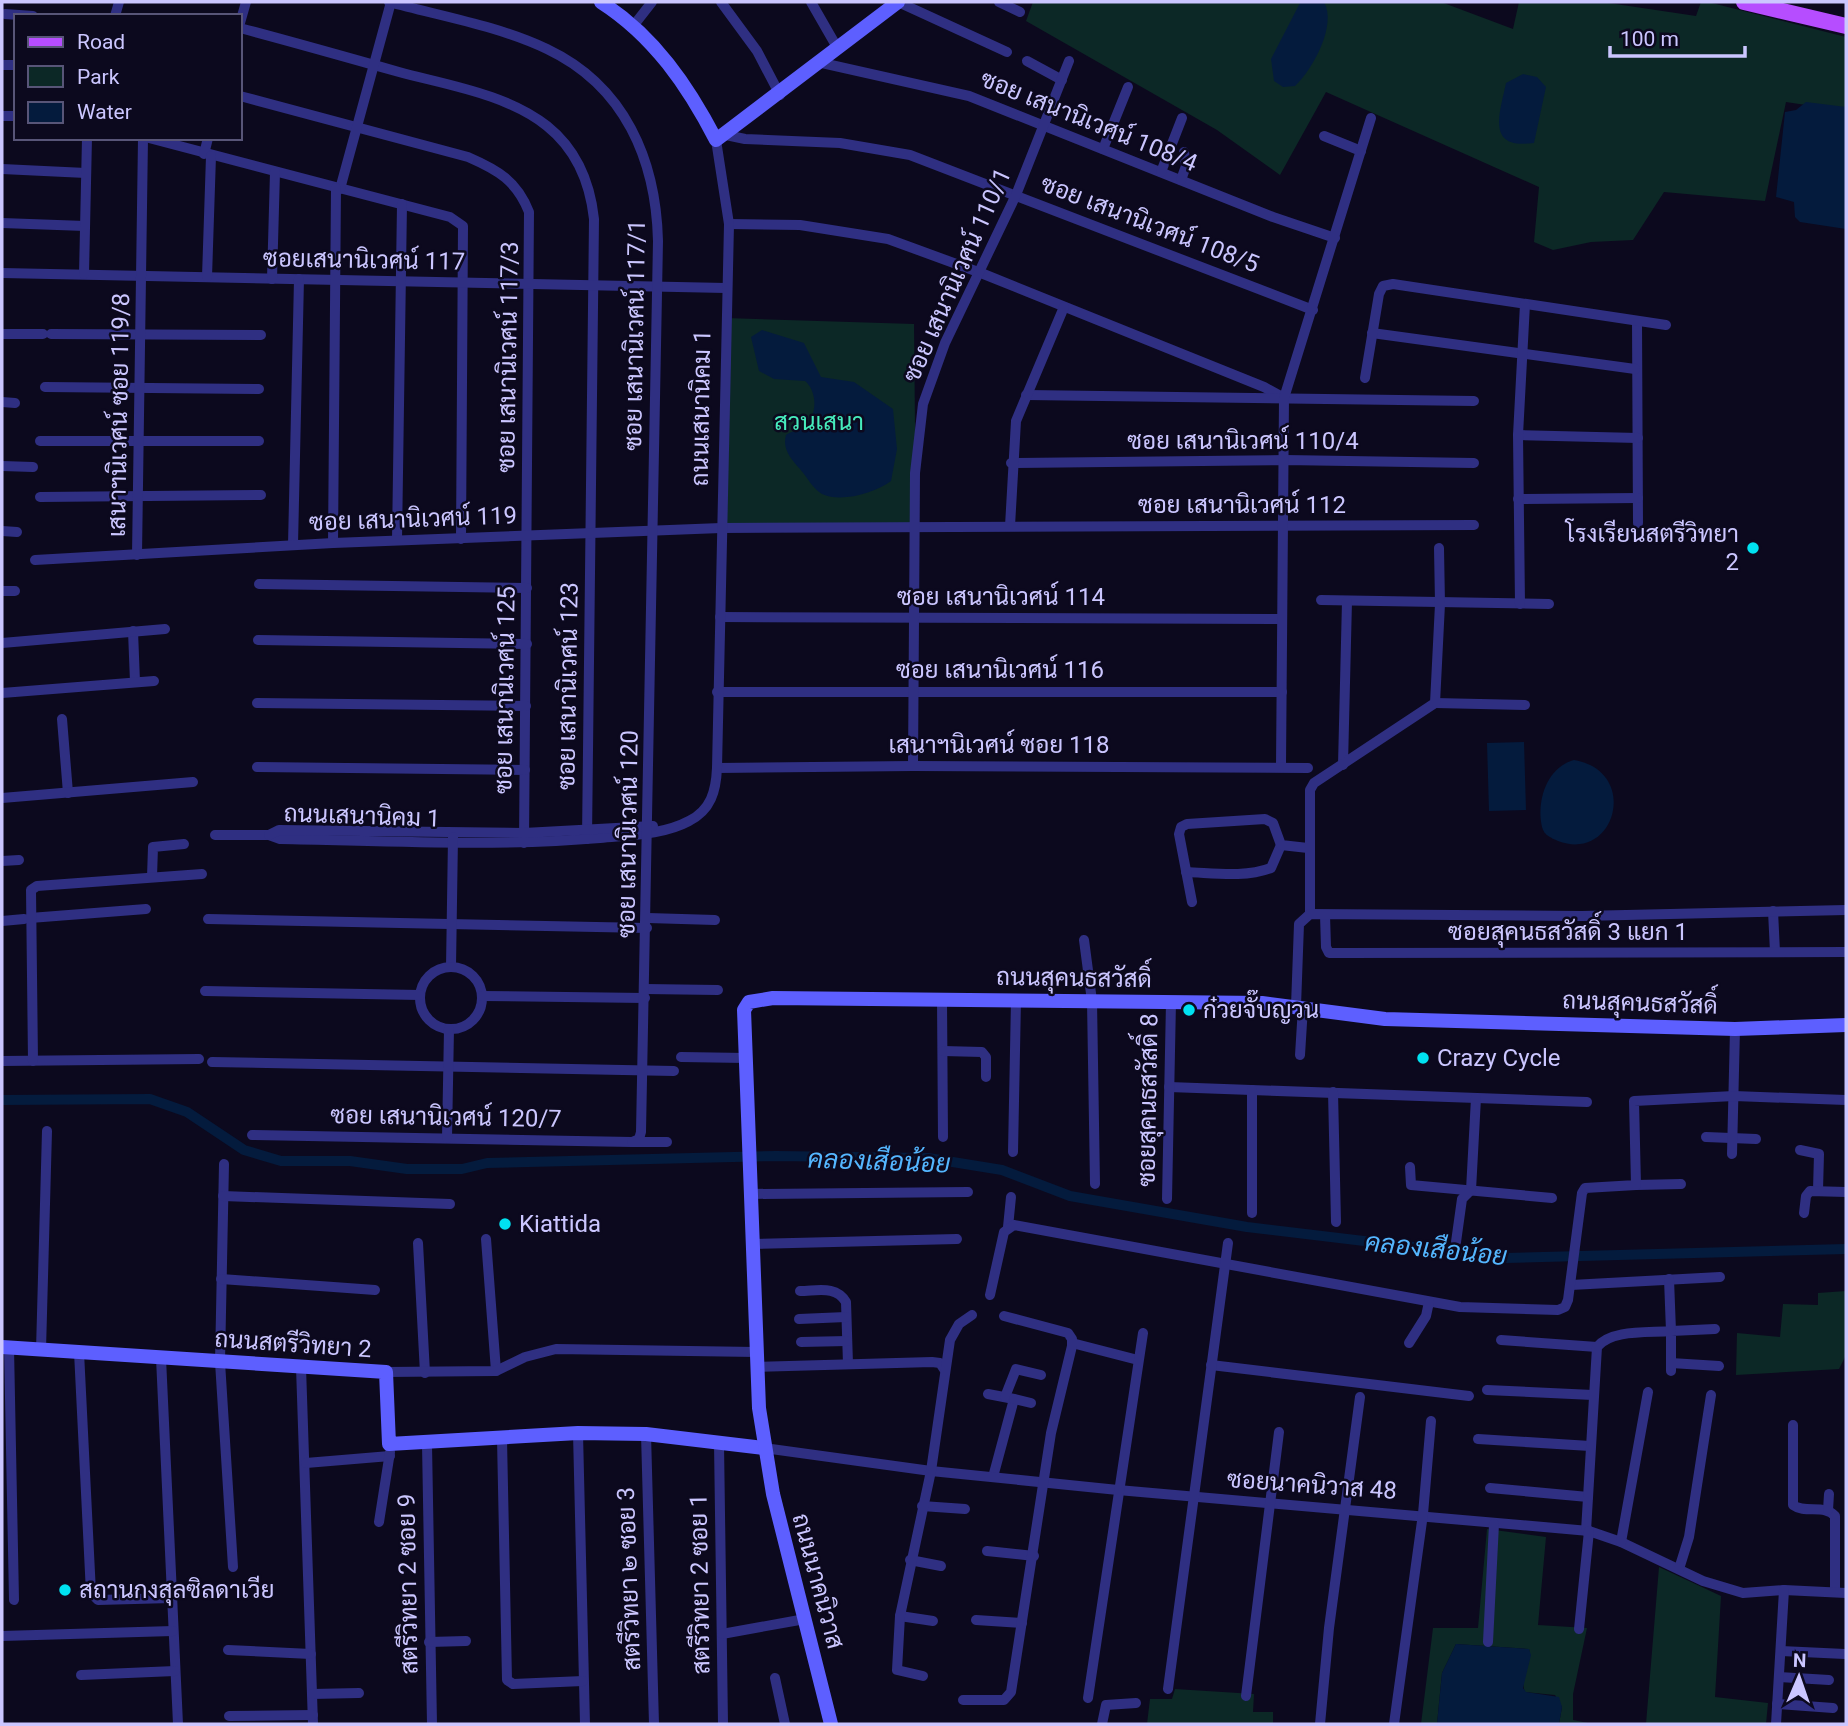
<svg xmlns="http://www.w3.org/2000/svg" width="1848" height="1726" font-family="Roboto,Sarabun,sans-serif">
  <style>
    .green { fill: #0c2826 }
    .water { fill: #041b3d }
    .lines { fill: none; stroke-linecap: round; stroke-linejoin: round }
    .canal { stroke: #041b3d; stroke-width: 10 }
    .street { stroke: #2f2f82; stroke-width: 10 }
    .secondary { stroke: #5d5fff; stroke-width: 14 }
    .primary { stroke: #b64dff; stroke-width: 16 }
    .poi-dot { fill: #00e2f1; stroke: #0c091e; stroke-width: 2.5 }
    .labels { text-anchor: middle; stroke-width: 5; stroke-linejoin: round; paint-order: stroke }
    .street-label { font-size: 24px; fill: #cbc6ff; stroke: #0c091e }
    .park-label { font-size: 24px; fill: #46ebbc; stroke: #0c091e }
    .poi-label { font-size: 24px; fill: #cbc6ff; stroke: #0c091e; text-anchor: start }
    .water-label { font-size: 26px; font-style: italic; fill: #54b6ff; stroke: #0c091e }
  </style>
  <rect width="100%" height="100%" fill="#0c091e"/>
  <g class="green">
    <path d="M1033,2H1441L1513,29L1519,2H1602L1696,16L1701,2H1708L1846,37V111L1786,102L1765,201L1664,192L1633,240L1591,242L1553,250L1534,242L1539,187L1326,92L1280,175L1217,130L1026,21Z"/>
    <path d="M725,318L914,324L916,526L721,528Z"/>
    <path d="M1846,1291V1355L1839,1369L1736,1375L1737,1333L1780,1337L1783,1304L1818,1305V1293Z"/>
    <path d="M1487,1529L1546,1537L1538,1625L1587,1628L1573,1694V1720L1593,1724H1559L1562,1707L1555,1695L1525,1692C1519,1678 1533,1663 1529,1649L1456,1644L1442,1673L1437,1724H1421L1433,1628H1478Z"/>
    <path d="M1659,1567L1721,1596L1715,1697L1768,1703L1766,1724H1646Z"/>
    <path d="M1175,1689L1254,1694L1253,1712H1273V1724H1147L1150,1699H1172Z"/>
  </g>
  <g class="water">
    <path d="M1305,2H1324C1337,25 1313,69 1295,86L1283,87L1274,81L1271,59L1300,3Z"/>
    <path d="M1523,74L1537,77L1546,87L1534,143C1485,150 1500,113 1506,83Z"/>
    <path d="M1806,102L1846,107V229L1800,222L1795,217L1794,202L1776,197L1785,112L1796,110Z"/>
    <path d="M762,330L804,343L821,377L854,382L893,409L897,449L891,481C875,493 841,503 822,494C813,489 807,477 800,469C791,459 782,449 786,435C791,431 798,431 802,428C818,418 818,392 805,381L774,379L759,371L751,337Z"/>
    <path d="M1524,742L1526,810L1489,811L1487,743Z"/>
    <path d="M1574,760C1640,771 1616,863 1558,841C1551,838 1544,835 1542,827C1536,801 1547,767 1574,760Z"/>
    <path d="M1456,1644L1529,1649L1531,1655L1523,1688L1526,1692L1559,1697L1562,1707L1559,1724H1437L1442,1673Z"/>
  </g>
  <g class="lines">
    <path class="canal" d="M2,1100L150,1099L187,1112L244,1150L281,1161H350L407,1169H462L487,1163L776,1156L928,1158L1002,1170L1070,1196L1247,1227L1506,1258L1846,1249"/>
    <g class="street">
      <path d="M721,2L757,51L780,95"/>
      <path d="M811,2L838,49"/>
      <path d="M898,2L1007,52"/>
      <path d="M999,2L1020,12"/>
      <path d="M5,14L33,16"/>
      <path d="M115,16L119,2"/>
      <path d="M240,23L246,2"/>
      <path d="M634,25L652,2"/>
      <path d="M240,28C293,42 346,57 399,72C447,85 507,94 547,126C577,150 590,182 594,219L587,839"/>
      <path d="M1027,61L1062,80"/>
      <path d="M822,63L969,96L1273,217L1335,238"/>
      <path d="M2,65H16"/>
      <path d="M240,96L468,157C498,170 517,181 529,212L524,843"/>
      <path d="M2,116H16"/>
      <path d="M726,135L745,139L840,143L910,155L1313,310"/>
      <path d="M1324,136L1361,151"/>
      <path d="M149,138L450,217L463,226L461,539"/>
      <path d="M1103,149L1128,87"/>
      <path d="M204,154L208,138"/>
      <path d="M2,169L86,173"/>
      <path d="M1161,172L1182,118"/>
      <path d="M1181,180L1186,166L1184,152"/>
      <path d="M340,189L391,2"/>
      <path d="M2,223L85,226"/>
      <path d="M729,224L800,225L888,239L981,273L1264,387L1284,398"/>
      <path d="M2,273L726,288"/>
      <path d="M84,274L87,138"/>
      <path d="M207,277L211,156"/>
      <path d="M272,279L275,172"/>
      <path d="M1637,322L1638,523"/>
      <path d="M1372,333L1635,369"/>
      <path d="M2,334H43"/>
      <path d="M51,334L261,335"/>
      <path d="M1365,378L1379,294L1383,286L1393,284L1666,325"/>
      <path d="M45,387L259,389"/>
      <path d="M1026,395L1474,401"/>
      <path d="M2,402L15,403"/>
      <path d="M1518,435L1638,438"/>
      <path d="M40,441H259"/>
      <path d="M1011,463L1285,460L1474,463"/>
      <path d="M2,466L33,467"/>
      <path d="M40,497L261,495"/>
      <path d="M1518,499L1638,498"/>
      <path d="M1010,526L1016,421L1064,307"/>
      <path d="M2,531L17,532"/>
      <path d="M397,540L402,204"/>
      <path d="M333,543L336,188"/>
      <path d="M293,545L299,279"/>
      <path d="M137,555L143,138"/>
      <path d="M35,560L333,543L721,528L1474,525"/>
      <path d="M259,584L527,588"/>
      <path d="M2,591H15"/>
      <path d="M1321,600L1549,604"/>
      <path d="M1520,604L1518,435L1525,304"/>
      <path d="M720,617L1282,619"/>
      <path d="M133,631L135,682"/>
      <path d="M258,640L527,644"/>
      <path d="M2,643L165,629"/>
      <path d="M717,692H1282"/>
      <path d="M2,693L154,681"/>
      <path d="M257,703L526,706"/>
      <path d="M1435,703L1525,705"/>
      <path d="M62,719L68,793"/>
      <path d="M1343,765L1347,601"/>
      <path d="M913,766L915,473L923,404L945,343L1016,195L1069,61"/>
      <path d="M1281,766L1284,398L1371,118"/>
      <path d="M257,767L525,770"/>
      <path d="M717,768L913,766L1308,768"/>
      <path d="M2,798L193,782"/>
      <path d="M215,835H269L280,839C387,841 494,847 600,838C629,835 663,835 689,821C711,810 716,791 717,768L729,224L716,140"/>
      <path d="M269,835L279,830L524,833L653,826"/>
      <path d="M2,861L19,860"/>
      <path d="M1186,872C1214,873 1244,878 1271,868L1281,845"/>
      <path d="M152,877L153,847L184,844"/>
      <path d="M1192,902L1179,834L1181,827L1187,824L1265,819L1273,823L1281,845L1308,848"/>
      <path d="M1773,911L1775,952"/>
      <path d="M1310,914V790L1314,783L1435,703L1440,604L1439,548"/>
      <path d="M1325,915L1326,947L1329,953H1338L1846,952"/>
      <path d="M30,918L146,909"/>
      <path d="M648,918L715,920"/>
      <path d="M208,919L647,928"/>
      <path d="M2,921L24,919"/>
      <path d="M1084,940L1092,1001L1095,1184"/>
      <path d="M451,967L453,837"/>
      <circle cx="451" cy="998" r="31"/>
      <path d="M645,989L718,990"/>
      <path d="M205,991L420,995"/>
      <path d="M482,996L645,998"/>
      <path d="M942,1000L943,1137"/>
      <path d="M1296,1006L1299,924L1310,914L1582,916L1846,910"/>
      <path d="M943,1051L982,1052L986,1057V1077"/>
      <path d="M1300,1055L1303,1007"/>
      <path d="M681,1057L746,1058"/>
      <path d="M2,1061L199,1059"/>
      <path d="M33,1061L31,890L37,886L202,874"/>
      <path d="M212,1062L674,1071"/>
      <path d="M1169,1087L1587,1102"/>
      <path d="M1252,1090V1213"/>
      <path d="M1333,1092L1336,1222"/>
      <path d="M252,1135L632,1142L639,1139L641,1132L658,241C656,160 625,86 547,49C499,26 440,16 389,2"/>
      <path d="M1706,1137L1756,1139"/>
      <path d="M447,1138L449,1029"/>
      <path d="M632,1142H667"/>
      <path d="M1800,1150L1819,1154L1818,1190"/>
      <path d="M1013,1152L1016,1000"/>
      <path d="M1732,1154L1735,1029"/>
      <path d="M224,1164L220,1362L233,1567"/>
      <path d="M1410,1167L1411,1185L1552,1198"/>
      <path d="M1636,1185L1681,1184"/>
      <path d="M750,1194L968,1192"/>
      <path d="M223,1196L450,1204"/>
      <path d="M1167,1199L1171,1002"/>
      <path d="M1804,1213L1806,1196L1810,1191L1846,1192"/>
      <path d="M1008,1227L1011,1197"/>
      <path d="M486,1239L496,1371"/>
      <path d="M1456,1242L1462,1199L1471,1190L1476,1098"/>
      <path d="M418,1243L425,1373"/>
      <path d="M752,1244L957,1239"/>
      <path d="M221,1279L375,1290"/>
      <path d="M1571,1285L1720,1277"/>
      <path d="M800,1291C817,1291 836,1285 846,1302L848,1364"/>
      <path d="M990,1295L1004,1232L1014,1225L1460,1307L1558,1310L1565,1307L1568,1300L1582,1193L1585,1188L1636,1185L1634,1101L1734,1096L1846,1100"/>
      <path d="M799,1319L846,1317"/>
      <path d="M1501,1340L1597,1347"/>
      <path d="M801,1342L847,1341"/>
      <path d="M1072,1343L1138,1360"/>
      <path d="M1409,1343L1426,1316L1429,1302"/>
      <path d="M9,1347L14,1600"/>
      <path d="M41,1350L47,1131"/>
      <path d="M79,1352L91,1593L98,1600L171,1598"/>
      <path d="M161,1358L178,1724"/>
      <path d="M1671,1363L1719,1366"/>
      <path d="M1211,1365L1469,1396"/>
      <path d="M301,1367L313,1724"/>
      <path d="M756,1367L932,1362L940,1363L944,1369"/>
      <path d="M1671,1371V1331L1715,1329"/>
      <path d="M386,1372L496,1371L525,1357L556,1349L756,1352"/>
      <path d="M1487,1390L1593,1395"/>
      <path d="M988,1394L1014,1399L993,1477"/>
      <path d="M1005,1397L1016,1369L1041,1375"/>
      <path d="M1014,1399L1031,1403"/>
      <path d="M1793,1425V1505C1805,1514 1825,1504 1835,1516V1592"/>
      <path d="M578,1433L585,1724"/>
      <path d="M646,1434L654,1724"/>
      <path d="M502,1439L507,1680L513,1684L583,1681"/>
      <path d="M1478,1439L1590,1446"/>
      <path d="M719,1443L723,1724"/>
      <path d="M427,1444L432,1724"/>
      <path d="M764,1448L931,1471L1118,1490L1589,1531L1621,1542L1703,1581L1743,1593L1784,1590L1846,1593"/>
      <path d="M306,1463L390,1456"/>
      <path d="M1490,1488L1588,1497"/>
      <path d="M922,1506L965,1509"/>
      <path d="M1828,1510L1829,1494"/>
      <path d="M379,1522L390,1452"/>
      <path d="M1586,1531L1597,1347C1611,1329 1649,1333 1671,1331L1669,1279"/>
      <path d="M1621,1542L1648,1392"/>
      <path d="M987,1551L1034,1556"/>
      <path d="M910,1560L941,1566"/>
      <path d="M1679,1569L1689,1537L1711,1395"/>
      <path d="M900,1616L933,1621"/>
      <path d="M976,1620L1022,1623"/>
      <path d="M1579,1629L1589,1531"/>
      <path d="M722,1634L805,1619"/>
      <path d="M2,1636L173,1631"/>
      <path d="M429,1642L466,1641"/>
      <path d="M1488,1642L1494,1524"/>
      <path d="M228,1650L311,1654"/>
      <path d="M1781,1651L1845,1654"/>
      <path d="M81,1675L175,1671"/>
      <path d="M923,1676L897,1670L900,1616L931,1471L950,1340L959,1324L972,1315"/>
      <path d="M1779,1677L1829,1680"/>
      <path d="M775,1678L785,1724"/>
      <path d="M1168,1689L1228,1243"/>
      <path d="M312,1694L359,1693"/>
      <path d="M1246,1696L1279,1432"/>
      <path d="M1088,1698L1143,1333"/>
      <path d="M963,1700H1004L1011,1692L1051,1433L1072,1346V1339L1068,1333L1004,1316"/>
      <path d="M1777,1704L1833,1708"/>
      <path d="M229,1716L313,1715"/>
      <path d="M1102,1724L1106,1705L1136,1703"/>
      <path d="M1320,1724L1329,1628L1360,1397"/>
      <path d="M1394,1724L1423,1514L1431,1421"/>
      <path d="M1776,1724L1784,1590"/>
    </g>
    <g class="secondary">
      <path d="M601,2C654,36 688,86 716,140L898,2"/>
      <path d="M2,1347L386,1372L389,1444L578,1433L646,1434L764,1448"/>
      <path d="M831,1724L773,1494L759,1408L744,1010L749,1002L773,998L1262,1003L1385,1019L1735,1029L1846,1025"/>
    </g>
    <path class="primary" d="M1744,2L1846,26"/>
  </g>
  <g class="poi-dot">
    <circle cx="1753" cy="548" r="7"/>
    <circle cx="1189" cy="1010" r="7"/>
    <circle cx="1423" cy="1058" r="7"/>
    <circle cx="505" cy="1224" r="7"/>
    <circle cx="65" cy="1590" r="7"/>
  </g>
  <g class="labels">
    <g class="street-label">
      <text transform="translate(1089 121) rotate(22)" y="8">ซอย เสนานิเวศน์ 108/4</text>
      <text transform="translate(1150 224) rotate(21)" y="8">ซอย เสนานิเวศน์ 108/5</text>
      <text transform="translate(364 260) rotate(1)" y="8">ซอยเสนานิเวศน์ 117</text>
      <text transform="translate(957 275) rotate(-66)" y="8">ซอย เสนานิเวศน์ 110/1</text>
      <text transform="translate(635 335) rotate(-89)" y="8">ซอย เสนานิเวศน์ 117/1</text>
      <text transform="translate(508 357) rotate(-89)" y="8">ซอย เสนานิเวศน์ 117/3</text>
      <text transform="translate(701 408) rotate(-89)" y="8">ถนนเสนานิคม 1</text>
      <text transform="translate(119 415) rotate(-89)" y="8">เสนาฯนิเวศน์ ซอย 119/8</text>
      <text x="1243" y="449">ซอย เสนานิเวศน์ 110/4</text>
      <text x="1242" y="513">ซอย เสนานิเวศน์ 112</text>
      <text transform="translate(413 519) rotate(-2)" y="8">ซอย เสนานิเวศน์ 119</text>
      <text x="1001" y="605">ซอย เสนานิเวศน์ 114</text>
      <text x="1000" y="678">ซอย เสนานิเวศน์ 116</text>
      <text transform="translate(568 686) rotate(-89)" y="8">ซอย เสนานิเวศน์ 123</text>
      <text transform="translate(505 690) rotate(-89)" y="8">ซอย เสนานิเวศน์ 125</text>
      <text x="999" y="753">เสนาฯนิเวศน์ ซอย 118</text>
      <text transform="translate(362 816) rotate(2)" y="8">ถนนเสนานิคม 1</text>
      <text transform="translate(628 834) rotate(-89)" y="8">ซอย เสนานิเวศน์ 120</text>
      <text x="1568" y="940">ซอยสุคนธสวัสดิ์ 3 แยก 1</text>
      <text transform="translate(1074 978) rotate(1)" y="8">ถนนสุคนธสวัสดิ์</text>
      <text transform="translate(1640 1003) rotate(2)" y="8">ถนนสุคนธสวัสดิ์</text>
      <text transform="translate(1148 1100) rotate(-89)" y="8">ซอยสุคนธสวัสดิ์ 8</text>
      <text transform="translate(446 1117) rotate(1)" y="8">ซอย เสนานิเวศน์ 120/7</text>
      <text transform="translate(293 1344) rotate(4)" y="8">ถนนสตรีวิทยา 2</text>
      <text transform="translate(1312 1485) rotate(4)" y="8">ซอยนาคนิวาส 48</text>
      <text transform="translate(629 1579) rotate(-92)" y="8">สตรีวิทยา ๒ ซอย 3</text>
      <text transform="translate(818 1581) rotate(75)" y="8">ถนนนาคนิวาส</text>
      <text transform="translate(408 1584) rotate(-91)" y="8">สตรีวิทยา 2 ซอย 9</text>
      <text transform="translate(700 1584) rotate(-91)" y="8">สตรีวิทยา 2 ซอย 1</text>
    </g>
    <g class="park-label">
      <text x="819" y="430">สวนเสนา</text>
    </g>
    <g class="poi-label">
      <text x="1739" y="542" text-anchor="end">โรงเรียนสตรีวิทยา<tspan x="1739" dy="28">2</tspan></text>
      <text x="1203" y="1018">ก๋วยจั๊บญวน</text>
      <text x="1437" y="1066">Crazy Cycle</text>
      <text x="519" y="1232">Kiattida</text>
      <text x="79" y="1598">สถานกงสุลซิลดาเวีย</text>
    </g>
    <g class="water-label">
      <text transform="translate(879 1161) rotate(2)" y="9">คลองเสือน้อย</text>
      <text transform="translate(1436 1249) rotate(6)" y="9">คลองเสือน้อย</text>
    </g>
  </g>
  <rect width="1848" height="1726" fill="none" stroke="#cbc6ff" stroke-width="7"/>
  <rect x="14" y="14" width="228" height="126" fill="#0c091e" stroke="#585578" stroke-width="2"/>
  <rect x="28" y="37" width="35" height="10" fill="#b64dff" stroke="#585578" stroke-width="2"/>
  <text x="77" y="49" font-size="21" fill="#cbc6ff">Road</text>
  <rect x="28" y="66" width="35" height="21" fill="#0c2826" stroke="#585578" stroke-width="2"/>
  <text x="77" y="84" font-size="21" fill="#cbc6ff">Park</text>
  <rect x="28" y="102" width="35" height="21" fill="#041b3d" stroke="#585578" stroke-width="2"/>
  <text x="77" y="119" font-size="21" fill="#cbc6ff">Water</text>
  <g transform="translate(1799 1677) rotate(2)" stroke="#0c091e" stroke-width="5" paint-order="stroke">
  <path d="M0-5L12 26L0 18L-12 26Z" fill="#cbc6ff"/>
  <text y="-10" font-size="19" font-weight="bold" text-anchor="middle" fill="#cbc6ff">N</text>
  </g>
  <path d="M1610 46v10h135v-10" fill="none" stroke="#cbc6ff" stroke-width="3.5"/>
  <text x="1620" y="46" font-size="21" fill="#cbc6ff" stroke="#0c091e" stroke-width="5" paint-order="stroke">100 m</text>
</svg>
